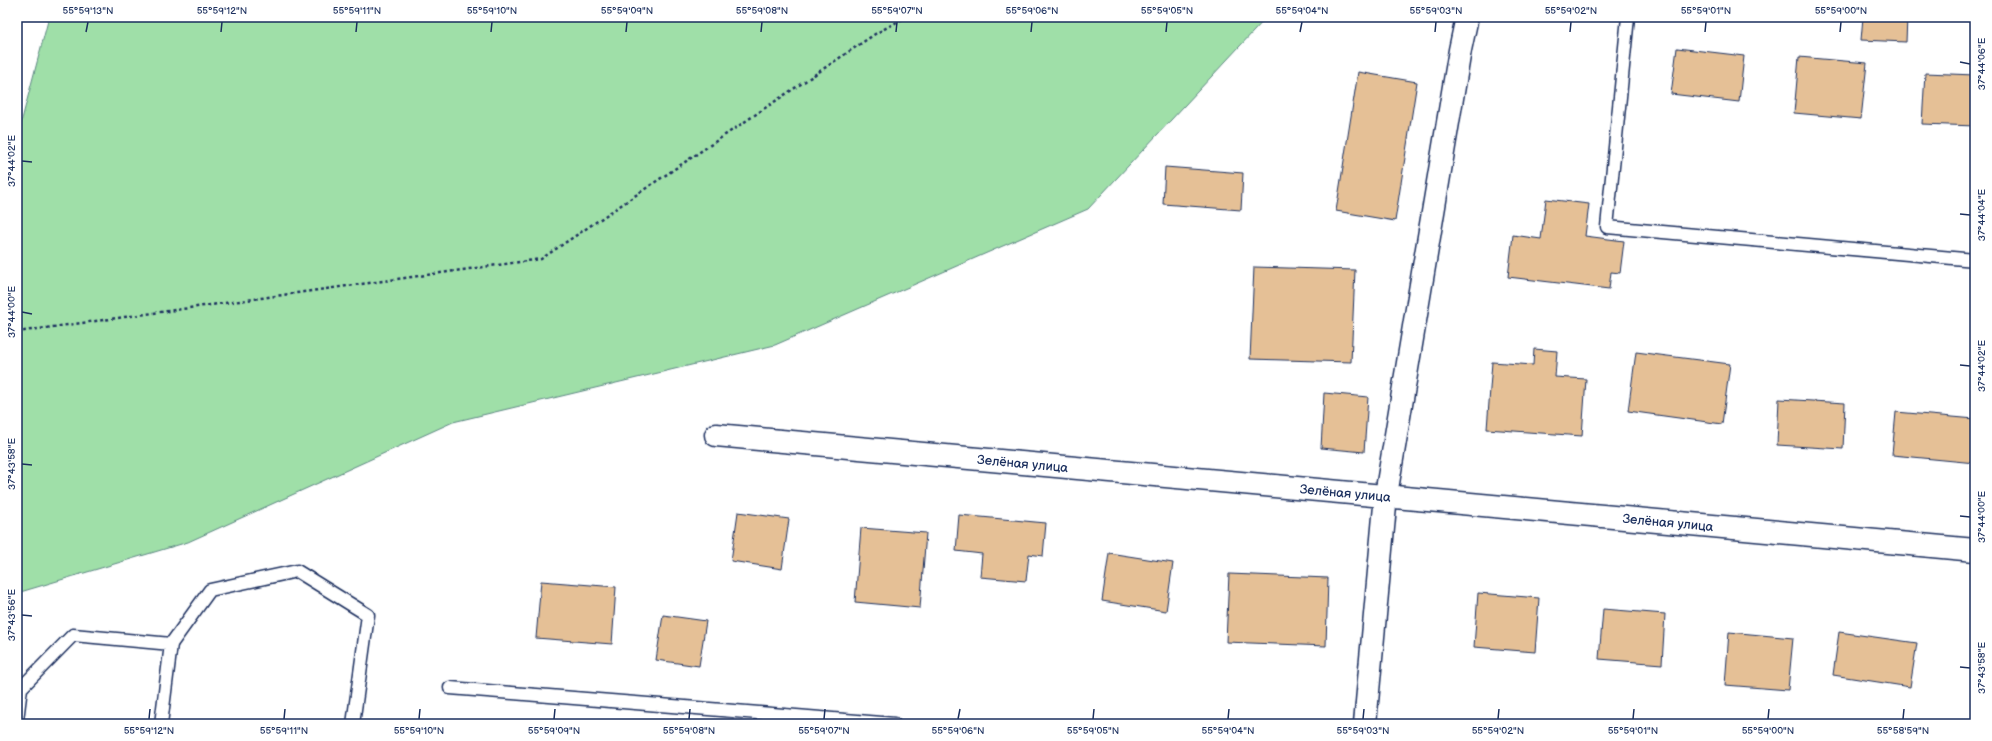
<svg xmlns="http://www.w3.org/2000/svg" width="1992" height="741" font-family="'Balsamiq Sans',sans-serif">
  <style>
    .green { fill: #9fdfa8; stroke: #5d8783 }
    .building { fill: #e5c096; stroke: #1b2f5e }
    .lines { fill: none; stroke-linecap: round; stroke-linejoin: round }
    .service-casing { stroke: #1b2f5e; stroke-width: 15 }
    .minor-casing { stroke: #1b2f5e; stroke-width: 25 }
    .path { stroke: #1b2f5e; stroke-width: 2.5; stroke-dasharray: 3 3; stroke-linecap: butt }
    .service { stroke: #fff; stroke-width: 12 }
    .minor { stroke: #fff; stroke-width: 22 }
    .ticks { fill: none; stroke: #1b2f5e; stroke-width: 1.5 }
    .labels { text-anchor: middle; stroke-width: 3; stroke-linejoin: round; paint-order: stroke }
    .street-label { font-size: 13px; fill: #1b2f5e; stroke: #fff }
    .neatline { fill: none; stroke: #1b2f5e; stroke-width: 1.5 }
    .ticks-label { font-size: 10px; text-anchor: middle; fill: #1b2f5e }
  </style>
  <rect width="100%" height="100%" fill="#fff"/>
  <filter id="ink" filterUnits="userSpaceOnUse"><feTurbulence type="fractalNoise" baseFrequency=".025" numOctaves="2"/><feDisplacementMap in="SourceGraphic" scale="8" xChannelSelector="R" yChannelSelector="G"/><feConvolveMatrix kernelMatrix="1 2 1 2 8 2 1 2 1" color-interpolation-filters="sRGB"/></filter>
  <g filter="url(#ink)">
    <path class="green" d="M49,17H1267L1088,209L775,345L453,422L188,542L17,593V138Z"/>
    <g class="building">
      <path d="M1863,17H1907L1906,42L1861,40Z"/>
      <path d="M1677,48L1744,56L1739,102L1671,94Z"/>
      <path d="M1799,57L1867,63L1861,119L1794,113Z"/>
      <path d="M1358,72L1417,82L1395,221L1336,211Z"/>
      <path d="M1925,73L1975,75V126L1922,124Z"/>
      <path d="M1165,167L1243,173L1241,210L1163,204Z"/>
      <path d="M1546,199L1589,204L1585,236L1624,241L1620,273L1611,272L1609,289L1508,277L1513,235L1541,239Z"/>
      <path d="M1254,267L1355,270L1351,362L1250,359Z"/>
      <path d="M1534,349L1557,351L1555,377L1586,379L1582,436L1487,429L1492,362L1533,365Z"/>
      <path d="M1636,352L1730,364L1722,424L1628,411Z"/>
      <path d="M1324,393L1368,397L1364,452L1321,448Z"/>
      <path d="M1779,399L1845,403L1843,449L1777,445Z"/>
      <path d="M1896,412L1975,419V463L1892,455Z"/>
      <path d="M738,512L789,519L782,569L731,561Z"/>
      <path d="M959,515L1046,523L1043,556L1029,554L1026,581L980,577L982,554L956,551Z"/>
      <path d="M861,528L926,533L920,608L855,602Z"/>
      <path d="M1109,553L1173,563L1166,611L1102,601Z"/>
      <path d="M1229,574L1328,578L1326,646L1226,642Z"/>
      <path d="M541,581L616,587L612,644L536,638Z"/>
      <path d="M1478,593L1539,598L1535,652L1474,647Z"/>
      <path d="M1603,609L1665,614L1662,664L1599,659Z"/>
      <path d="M663,615L706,621L699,666L656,660Z"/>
      <path d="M1729,632L1793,638L1788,690L1725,685Z"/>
      <path d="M1839,632L1917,643L1910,687L1833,675Z"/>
    </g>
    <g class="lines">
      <g class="service-casing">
        <g id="service">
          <path d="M1628,17L1607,227L1975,260"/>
          <path d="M171,644L210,590L297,571L368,615L353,724"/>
          <path d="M450,688L894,724"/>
          <path d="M17,720L21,688L73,635L171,644L161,724"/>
        </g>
      </g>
      <g class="minor-casing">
        <g id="minor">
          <path id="s1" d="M716,435L1975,550"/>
          <path d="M1365,724L1386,495L1460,50L1467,17"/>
        </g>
      </g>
      <path class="path" d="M17,332L541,259L875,34L906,17"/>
      <use href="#service" class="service"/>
      <use href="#minor" class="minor"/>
    </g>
  </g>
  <path class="ticks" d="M86,32L88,22M221,32L222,22M356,32L357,22M491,32L492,22M626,32L627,22M761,32L762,22M896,32L897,22M1031,32L1032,22M1166,32L1167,22M1300,32L1302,22M1435,32L1436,22M1570,32L1571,22M1705,32L1706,22M1840,32L1841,22M1960,62L1970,64M22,161L32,162M1960,214L1970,215M22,312L32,314M1960,365L1970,366M22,464L32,465M1960,516L1970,517M22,615L32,616M1960,667L1970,668M149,719L150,709M284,719L285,709M419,719L420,709M554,719L555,709M689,719L690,709M824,719L825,709M958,719L960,709M1093,719L1094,709M1228,719L1229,709M1363,719L1364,709M1498,719L1499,709M1633,719L1634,709M1768,719L1769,709M1903,719L1904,709"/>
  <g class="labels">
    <g class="street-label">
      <text dy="5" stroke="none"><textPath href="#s1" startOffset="308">Зелёная улица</textPath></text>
      <text dy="5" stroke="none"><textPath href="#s1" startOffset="632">Зелёная улица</textPath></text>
      <text dy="5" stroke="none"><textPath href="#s1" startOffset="956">Зелёная улица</textPath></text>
    </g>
  </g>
  <rect width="1992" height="741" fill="none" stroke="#fff" stroke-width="44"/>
  <rect x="22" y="22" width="1948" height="697" class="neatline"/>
  <g class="ticks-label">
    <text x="88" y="14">55°59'13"N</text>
    <text x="222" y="14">55°59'12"N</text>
    <text x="357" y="14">55°59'11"N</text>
    <text x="492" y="14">55°59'10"N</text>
    <text x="627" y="14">55°59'09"N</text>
    <text x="762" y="14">55°59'08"N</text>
    <text x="897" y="14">55°59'07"N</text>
    <text x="1032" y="14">55°59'06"N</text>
    <text x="1167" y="14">55°59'05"N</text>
    <text x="1302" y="14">55°59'04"N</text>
    <text x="1436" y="14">55°59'03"N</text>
    <text x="1571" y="14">55°59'02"N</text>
    <text x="1706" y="14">55°59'01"N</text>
    <text x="1841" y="14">55°59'00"N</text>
    <text transform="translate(1981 64) rotate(-90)" y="4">37°44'06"E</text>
    <text transform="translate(11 161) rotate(-90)" y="4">37°44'02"E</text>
    <text transform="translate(1981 215) rotate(-90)" y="4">37°44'04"E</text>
    <text transform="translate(11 312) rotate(-90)" y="4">37°44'00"E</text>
    <text transform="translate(1981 366) rotate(-90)" y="4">37°44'02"E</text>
    <text transform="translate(11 464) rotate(-90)" y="4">37°43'58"E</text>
    <text transform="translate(1981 517) rotate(-90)" y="4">37°44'00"E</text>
    <text transform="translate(11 615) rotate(-90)" y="4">37°43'56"E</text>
    <text transform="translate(1981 668) rotate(-90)" y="4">37°43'58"E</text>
    <text x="149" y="734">55°59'12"N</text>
    <text x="284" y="734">55°59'11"N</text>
    <text x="419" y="734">55°59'10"N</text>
    <text x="554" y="734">55°59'09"N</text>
    <text x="689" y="734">55°59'08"N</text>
    <text x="824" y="734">55°59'07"N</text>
    <text x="958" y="734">55°59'06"N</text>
    <text x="1093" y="734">55°59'05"N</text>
    <text x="1228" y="734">55°59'04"N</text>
    <text x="1363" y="734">55°59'03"N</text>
    <text x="1498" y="734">55°59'02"N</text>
    <text x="1633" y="734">55°59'01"N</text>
    <text x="1768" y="734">55°59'00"N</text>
    <text x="1903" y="734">55°58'59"N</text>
  </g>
</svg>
